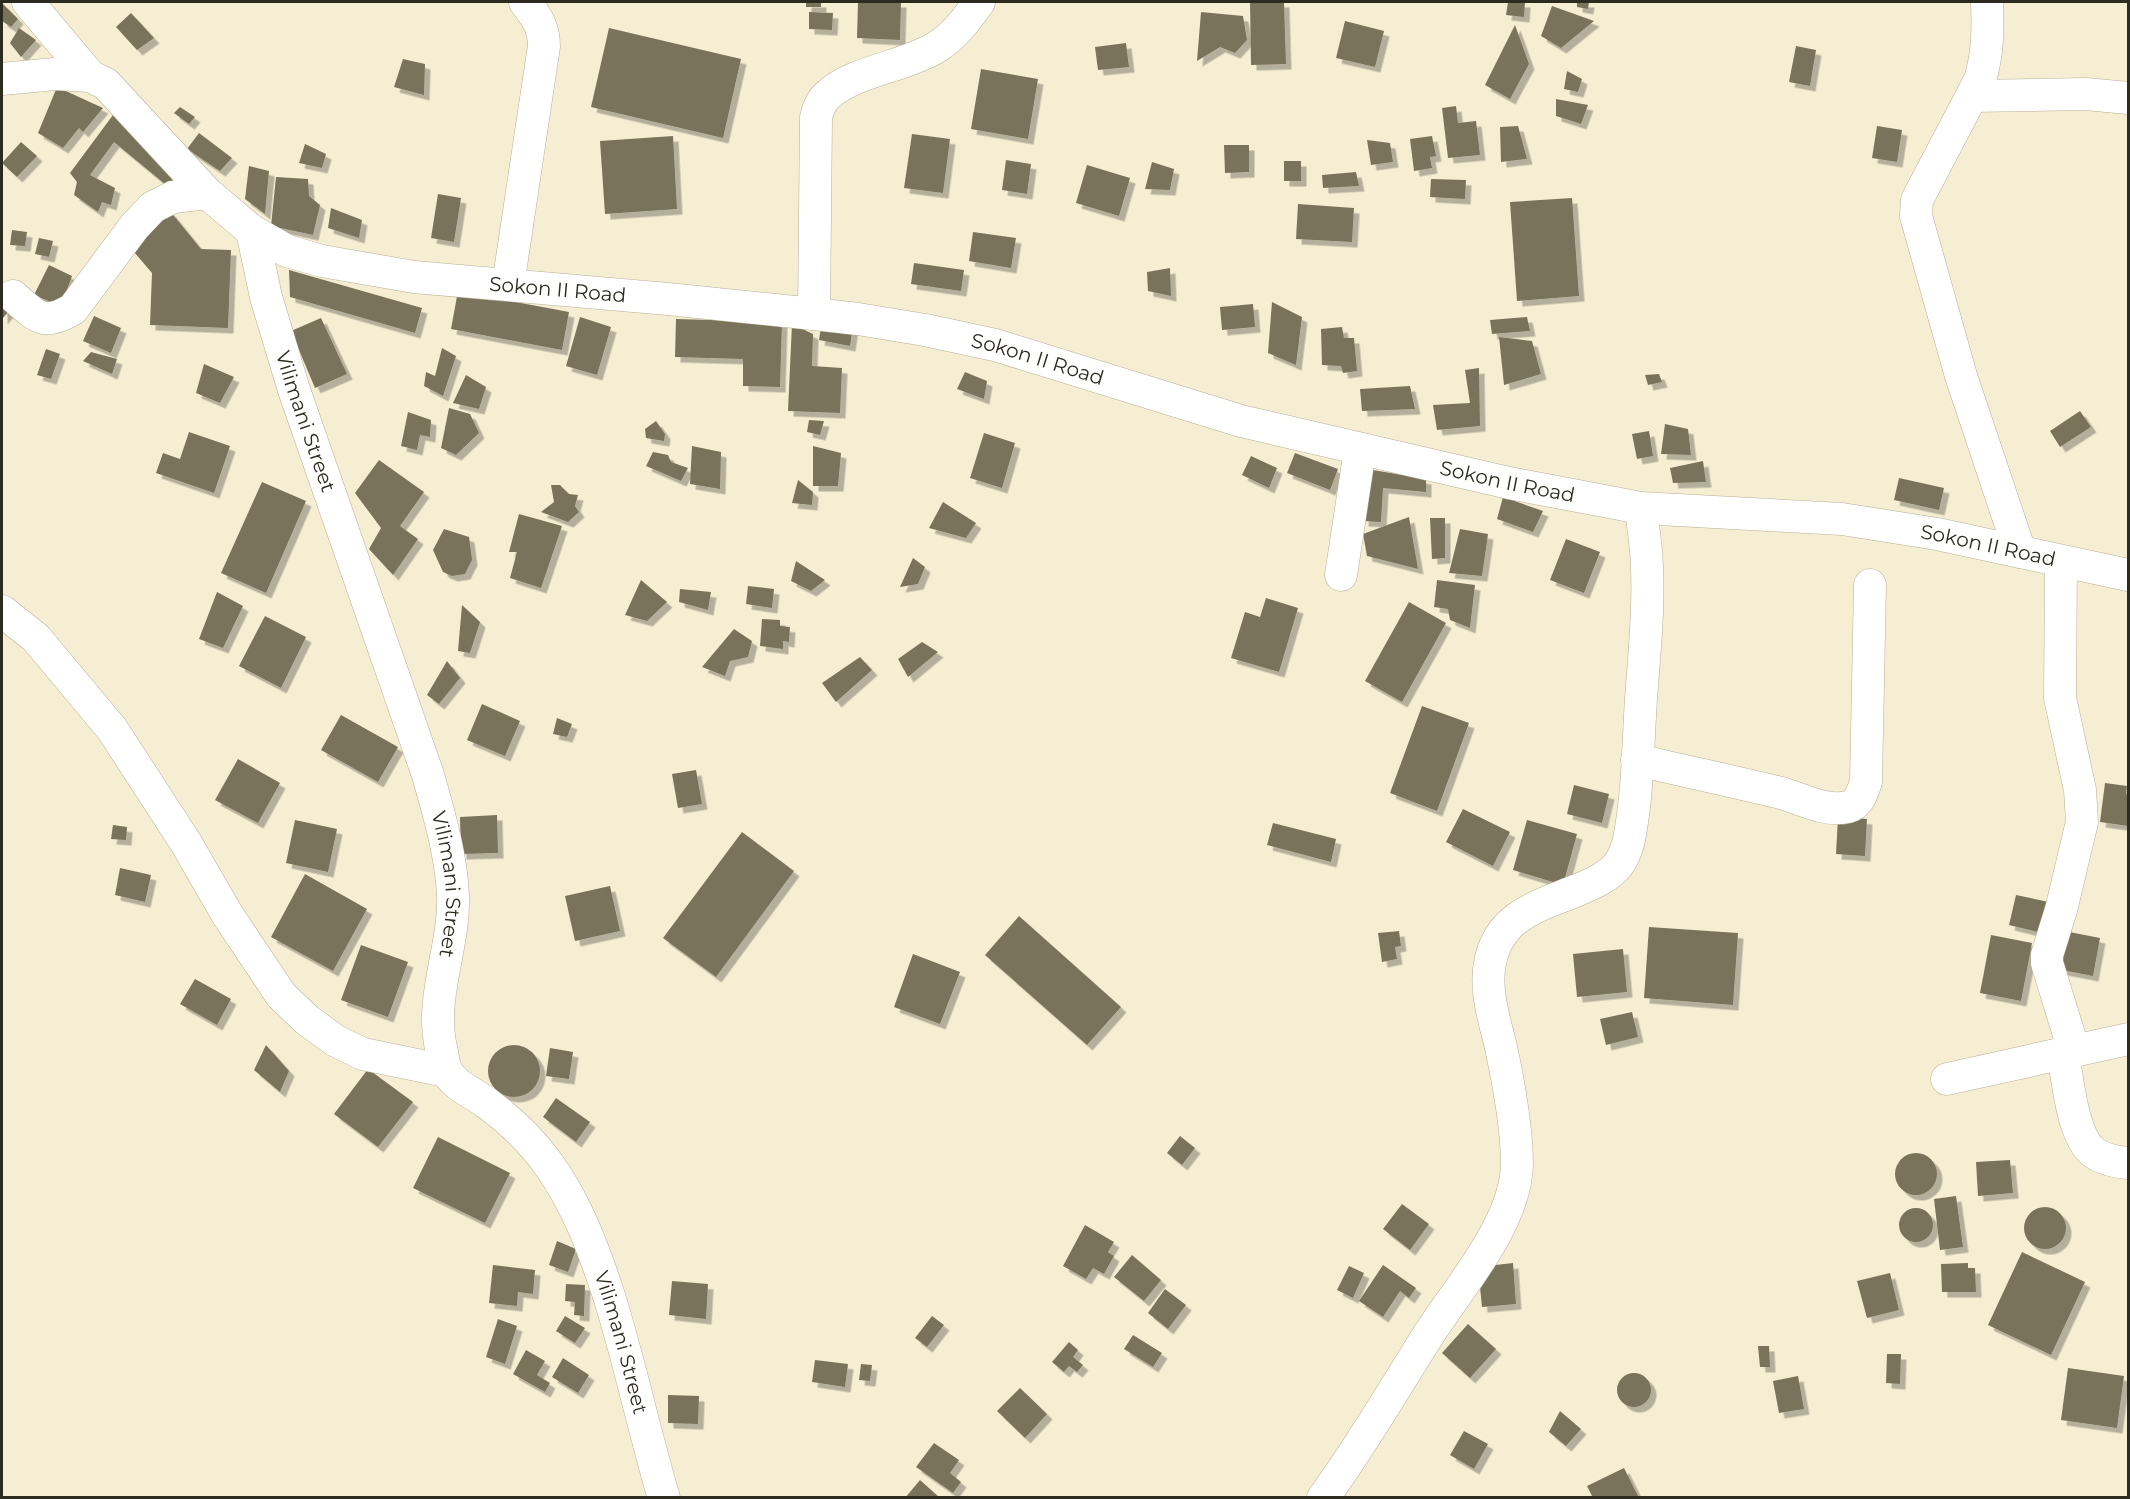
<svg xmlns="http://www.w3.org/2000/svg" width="2130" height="1499" font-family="Montserrat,sans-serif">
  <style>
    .building { fill: #7a735b; filter: url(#shadow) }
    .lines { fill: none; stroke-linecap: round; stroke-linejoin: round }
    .minor-casing { stroke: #b6af96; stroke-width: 33 }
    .minor { stroke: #fff; stroke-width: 32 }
    .labels { text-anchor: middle; stroke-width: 6; stroke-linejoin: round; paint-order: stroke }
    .street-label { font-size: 20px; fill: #2d2a20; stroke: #f6eed3 }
  </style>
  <defs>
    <filter id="shadow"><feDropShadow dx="5.5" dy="5.5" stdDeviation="0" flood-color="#0004"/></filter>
  </defs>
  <rect width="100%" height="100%" fill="#f6eed3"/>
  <g class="building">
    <rect x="806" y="2" width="15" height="5"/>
    <path d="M858,2H901L900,40L857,38Z"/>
    <path d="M1250,2H1284L1286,64L1251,65Z"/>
    <path d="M1508,2H1525L1524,17L1506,15Z"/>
    <path d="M1577,2H1589L1588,9L1577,7Z"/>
    <path d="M2,3L18,19L11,27L2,21Z"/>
    <path d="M1552,6L1594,21L1561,48L1541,36Z"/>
    <path d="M809,12L833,13L832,30L809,29Z"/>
    <path d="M1201,12L1243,16L1247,40L1235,53L1220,47L1197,61Z"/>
    <path d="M131,13L154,38L137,50L116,27Z"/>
    <path d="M1345,21L1384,31L1375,67L1336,58Z"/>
    <path d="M1515,25L1529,64L1510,99L1485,85Z"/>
    <path d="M19,28L36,40L21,57L10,43Z"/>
    <path d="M609,28L741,59L723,138L591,107Z"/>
    <path d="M1126,43L1129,67L1098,70L1095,47Z"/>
    <path d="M1796,46L1816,50L1810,86L1789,82Z"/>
    <path d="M403,59L425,64L424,95L394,87Z"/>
    <path d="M981,69L1038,79L1028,139L971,129Z"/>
    <path d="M1567,71L1582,79L1578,92L1564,89Z"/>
    <path d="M57,87L103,108L83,132L79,128L63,148L38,133Z"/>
    <path d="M1556,99L1588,105L1581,124L1556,116Z"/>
    <path d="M1456,106L1458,123L1476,121L1480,155L1448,158L1442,108Z"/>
    <path d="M180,107L195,117L189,124L174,113Z"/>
    <path d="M113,115L178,178L171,189L114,142L90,175L115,188L111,205L102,202L98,212L74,195L77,182L70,173Z"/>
    <path d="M1518,126L1527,159L1501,162L1500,127Z"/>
    <path d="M1877,126L1902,130L1897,162L1872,158Z"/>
    <path d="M199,133L232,158L220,171L187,149Z"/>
    <path d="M912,134L950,139L943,193L904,188Z"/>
    <path d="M673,136L677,209L605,214L600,141Z"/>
    <path d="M1432,136L1436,156L1430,157L1432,168L1414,171L1410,139Z"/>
    <path d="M1367,140L1390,143L1393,162L1371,165Z"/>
    <path d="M21,142L37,156L17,177L2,163Z"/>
    <path d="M305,144L326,154L322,168L299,163Z"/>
    <path d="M1224,145H1249V172L1225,173Z"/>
    <path d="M1006,160L1031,164L1027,194L1002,190Z"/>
    <rect x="1284" y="161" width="17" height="20"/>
    <path d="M1152,162L1174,169L1170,190L1145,189Z"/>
    <path d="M1087,165L1130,178L1119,216L1076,203Z"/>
    <path d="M249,166L269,171L265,214L245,199Z"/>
    <path d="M1356,172L1359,186L1323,188L1322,175Z"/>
    <path d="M276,177L308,179L309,196L320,205L313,235L271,226Z"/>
    <path d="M1431,179L1466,180L1465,199L1430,197Z"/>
    <path d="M438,194L461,198L454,242L431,238Z"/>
    <path d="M1572,198L1579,296L1517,301L1510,202Z"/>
    <path d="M1298,204L1354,208L1352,242L1296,239Z"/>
    <path d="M331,208L362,220L359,238L328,228Z"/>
    <path d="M170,211L201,249L231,250L228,328L150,325L152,273L129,246Z"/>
    <path d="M12,230L27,232L25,246L10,245Z"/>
    <path d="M973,232L1016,238L1011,268L969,261Z"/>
    <path d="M39,238L53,241L49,257L35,254Z"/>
    <path d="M914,263L964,270L961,291L911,284Z"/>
    <path d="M49,265L72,276L61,306L34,295Z"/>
    <path d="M1170,268L1171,296L1148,291L1147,272Z"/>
    <path d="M289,270L422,308L415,333L290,297Z"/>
    <path d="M458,291L569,312L562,350L451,329Z"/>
    <path d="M2,298L12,308L2,319Z"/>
    <path d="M1272,302L1302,317L1296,365L1268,353Z"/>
    <path d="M1253,304L1255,327L1222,330L1220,307Z"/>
    <path d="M94,316L121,328L111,353L83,341Z"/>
    <path d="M580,317L611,327L597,375L566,366Z"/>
    <path d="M1527,317L1530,331L1492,334L1490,320Z"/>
    <path d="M321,318L347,374L315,388L291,331Z"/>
    <path d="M676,319L782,322L780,387L743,386V359L675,357Z"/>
    <path d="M822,321L853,326L850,346L819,340Z"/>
    <path d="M792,324L813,334L812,366L842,368L840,413L788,411Z"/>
    <path d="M1342,327L1344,338H1354L1357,371L1343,373L1341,366L1322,365L1321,329Z"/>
    <path d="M1499,337L1532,341L1541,374L1504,385Z"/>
    <path d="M442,348L456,356L443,396L424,386L426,372L435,376Z"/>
    <path d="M46,349L60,354L51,379L37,375Z"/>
    <path d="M91,352L117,359L112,374L83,361Z"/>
    <path d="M204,364L234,377L220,403L196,393Z"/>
    <path d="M1479,368L1480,426L1437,430L1433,405L1470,403L1465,370Z"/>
    <path d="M965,372L987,381L984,399L957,389Z"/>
    <path d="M1659,374L1662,382L1648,385L1645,375Z"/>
    <path d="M466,375L486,387L479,409L453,403Z"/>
    <path d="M1410,386L1415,409L1362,411L1360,389Z"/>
    <path d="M449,408L470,414L479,433L456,455L441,448Z"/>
    <path d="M2080,411L2091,427L2060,447L2050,431Z"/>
    <path d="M408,412L431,420L430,437L420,435L417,450L401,446Z"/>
    <path d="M809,420L824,421L820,435L807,432Z"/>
    <path d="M656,421L665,434L664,441L646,438L645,429Z"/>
    <path d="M1665,424L1688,429L1691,455L1661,454Z"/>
    <path d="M1649,431L1653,456L1637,459L1632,434Z"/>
    <path d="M189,432L230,446L214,493L156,473L163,453L180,459Z"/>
    <path d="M984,433L1015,443L1002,488L970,478Z"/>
    <path d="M692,446L721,452L720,489L690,484Z"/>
    <path d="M813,446L841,453L838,486H813Z"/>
    <path d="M653,452L668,455L671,462L688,468L681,481L646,466Z"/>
    <path d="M1295,453L1338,469L1330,490L1287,473Z"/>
    <path d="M1251,456L1277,468L1269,488L1242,475Z"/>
    <path d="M379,460L424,492L400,526L418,539L393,575L369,549L381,528L355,493Z"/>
    <path d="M1703,461L1706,482L1673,483L1670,468Z"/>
    <path d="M1367,469L1426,479V492L1383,488L1381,522L1363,521Z"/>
    <path d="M1899,478L1944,488L1939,510L1894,500Z"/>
    <path d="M798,480L813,492L812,505L792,503Z"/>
    <path d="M262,482L306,501L266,593L221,573Z"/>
    <path d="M551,485H560L569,494L578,495L575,506L579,512L568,522L541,512L554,502Z"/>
    <path d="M1503,497L1543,511L1533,532L1497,519Z"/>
    <path d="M943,502L976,523L966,538L929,528Z"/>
    <path d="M519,514L562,526L541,588L510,578L517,552H509Z"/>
    <path d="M1409,517L1418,569L1367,556L1363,534Z"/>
    <path d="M1430,518H1445V558L1432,559Z"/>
    <path d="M444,529L469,537L472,560L465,574L452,576L443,572L433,550Z"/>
    <path d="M1460,529L1488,534L1482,576L1449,573Z"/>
    <path d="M1566,539L1600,552L1584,593L1550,580Z"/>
    <path d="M913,558L925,567L918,584L900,587Z"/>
    <path d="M796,561L825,580L811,591L791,581Z"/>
    <path d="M641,580L667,602L647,621L625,615Z"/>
    <path d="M1437,580L1475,585L1470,628L1450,620L1448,609L1434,607Z"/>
    <path d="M748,586L774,589L772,608L746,604Z"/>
    <path d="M680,589L711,592L708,610L679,602Z"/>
    <path d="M217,592L243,606L223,648L199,639Z"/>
    <path d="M1266,598L1298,608L1279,672L1231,658L1245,612L1260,617Z"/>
    <path d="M1409,602L1446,623L1402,702L1365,681Z"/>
    <path d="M462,605L480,622L470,653L458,651Z"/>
    <path d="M265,616L306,637L281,688L239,666Z"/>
    <path d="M762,619L780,620V626L790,627L789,642L783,641V649L760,646Z"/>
    <path d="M734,629L752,641L748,657L730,661L725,676L702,667Z"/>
    <path d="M922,642L938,652L908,677L898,659Z"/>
    <path d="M860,657L872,670L836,702L822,683Z"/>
    <path d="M447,661L460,678L439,704L427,695Z"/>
    <path d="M482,704L520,721L505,756L467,740Z"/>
    <path d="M1422,706L1469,723L1437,811L1390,793Z"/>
    <path d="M341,715L398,747L378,782L321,750Z"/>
    <path d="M557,718L572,724L567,737L553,734Z"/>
    <path d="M238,759L280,783L258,823L215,800Z"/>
    <path d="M696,770L702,804L678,808L672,774Z"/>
    <path d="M2105,783L2127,786L2126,794L2128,795V826L2100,822Z"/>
    <path d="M1574,785L1609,794L1602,823L1567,814Z"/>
    <path d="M1463,809L1510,832L1493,866L1446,842Z"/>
    <path d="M497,815L498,853L461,854L460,817Z"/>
    <path d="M1838,817L1867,819L1865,856L1836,854Z"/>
    <path d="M295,820L337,829L328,872L286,863Z"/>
    <path d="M1527,820L1577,834L1563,885L1513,870Z"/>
    <path d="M1273,823L1336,839L1331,862L1267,845Z"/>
    <path d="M113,825L127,827L126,840L111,839Z"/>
    <path d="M742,832L794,871L716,977L663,938Z"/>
    <path d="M120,868L151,875L145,902L115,895Z"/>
    <path d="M305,874L367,909L333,971L271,937Z"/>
    <path d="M610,886L620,931L575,941L565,896Z"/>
    <path d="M2016,895L2049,902L2042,933L2009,925Z"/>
    <path d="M1019,916L1121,1007L1087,1045L985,955Z"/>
    <path d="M1649,927L1738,933L1733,1005L1644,998Z"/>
    <path d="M1399,931L1401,946L1395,947L1397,959L1382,962L1378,933Z"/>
    <path d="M2064,931L2100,938L2093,976L2057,969Z"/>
    <path d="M1991,935L2032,943L2021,1001L1980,993Z"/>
    <path d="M361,945L408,962L388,1017L341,1000Z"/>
    <path d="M1623,949L1627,992L1577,997L1573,954Z"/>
    <path d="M913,954L960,972L940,1024L894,1007Z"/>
    <path d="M195,979L231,999L217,1025L180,1004Z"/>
    <path d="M1632,1012L1638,1037L1606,1045L1600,1019Z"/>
    <circle cx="514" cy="1071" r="26"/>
    <path d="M266,1045L289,1071L280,1092L254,1070Z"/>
    <path d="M550,1048L573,1052L569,1079L546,1076Z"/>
    <path d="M368,1069L413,1102L378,1147L334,1114Z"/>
    <path d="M556,1098L590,1122L576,1142L543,1117Z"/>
    <path d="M1180,1136L1195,1148L1182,1165L1167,1153Z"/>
    <path d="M438,1137L510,1173L485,1223L413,1188Z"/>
    <circle cx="1916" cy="1174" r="21"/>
    <path d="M2010,1160L2013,1193L1978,1196L1976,1162Z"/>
    <path d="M1956,1196L1963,1247L1940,1250L1934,1199Z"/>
    <path d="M1402,1204L1429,1224L1410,1250L1383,1229Z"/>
    <circle cx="2045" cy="1228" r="21"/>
    <circle cx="1916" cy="1225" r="17"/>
    <path d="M1085,1225L1114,1242L1108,1252L1114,1256L1104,1274L1093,1268L1086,1279L1063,1266Z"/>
    <path d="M557,1241L576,1249L568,1272L549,1265Z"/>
    <path d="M2022,1252L2085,1282L2051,1355L1988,1325Z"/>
    <path d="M1132,1255L1161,1280L1144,1301L1114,1277Z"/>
    <path d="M1513,1263L1516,1304L1482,1307L1478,1267Z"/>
    <path d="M1968,1263V1268H1975L1976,1292H1942L1941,1264Z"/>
    <path d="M493,1265L535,1270L533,1294L518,1292L517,1306L489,1303Z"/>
    <path d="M1383,1265L1416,1288L1409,1298L1400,1291L1383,1317L1359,1301Z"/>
    <path d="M1349,1266L1364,1273L1353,1298L1337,1290Z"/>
    <path d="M1890,1273L1899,1310L1867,1318L1857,1281Z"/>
    <path d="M672,1281L708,1284L706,1319L669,1315Z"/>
    <path d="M566,1284L585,1285L584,1316L574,1315L575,1302L565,1301Z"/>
    <path d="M1165,1289L1186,1305L1168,1329L1148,1313Z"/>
    <path d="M565,1316L585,1328L575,1343L556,1331Z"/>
    <path d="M932,1316L944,1325L927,1347L915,1338Z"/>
    <path d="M498,1319L517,1326L505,1364L486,1357Z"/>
    <path d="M1468,1324L1496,1349L1470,1378L1442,1353Z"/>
    <path d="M1133,1335L1162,1353L1153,1367L1124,1349Z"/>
    <path d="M1069,1342L1078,1350L1073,1357L1083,1365L1077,1372L1069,1366L1064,1372L1052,1362Z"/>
    <path d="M1758,1346H1769L1770,1367H1760Z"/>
    <path d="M526,1350L545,1361L537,1375L550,1383L545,1392L513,1374Z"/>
    <path d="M1887,1354H1901L1900,1384L1886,1383Z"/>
    <path d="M563,1358L589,1375L578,1393L552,1377Z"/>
    <path d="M815,1360L848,1364L845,1387L812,1382Z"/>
    <path d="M861,1364L872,1365L870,1381L859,1380Z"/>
    <path d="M2068,1368L2124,1376L2117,1428L2061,1420Z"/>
    <circle cx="1634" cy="1390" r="17"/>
    <path d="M1798,1376L1804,1409L1779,1413L1773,1381Z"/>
    <path d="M1020,1388L1047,1414L1025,1438L997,1411Z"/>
    <path d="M668,1395L699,1396L698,1424L668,1423Z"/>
    <path d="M1560,1411L1581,1429L1566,1446L1549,1432Z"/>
    <path d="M1464,1431L1488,1444L1474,1469L1450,1455Z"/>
    <path d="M934,1443L959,1460L950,1473L961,1482L953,1493L916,1467Z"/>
    <path d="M1624,1468L1638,1496L1593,1498L1587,1486Z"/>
    <path d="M920,1480L940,1498H905Z"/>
  </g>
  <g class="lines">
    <g class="minor-casing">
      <g id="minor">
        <path d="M28,2L90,76"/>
        <path d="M1987,2C1988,29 1988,53 1980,80L1917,200L1916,216L1961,376L2020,552"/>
        <path id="s1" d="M2,79L55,74L90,76L106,84L207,193L252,231L287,251L322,261L414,277L668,299L814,314L858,319L925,330L995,345L1241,421L1509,483L1641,508L1842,519L1937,534L2128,575"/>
        <path d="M1972,96L2086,94L2128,98"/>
        <path id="s2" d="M252,231L266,297L294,390L428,775C439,814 451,854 453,895C455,948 428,1000 442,1052C443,1058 444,1065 446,1070C454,1086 474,1093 488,1104C511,1121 532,1141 549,1165C577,1204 594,1250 609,1296C630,1363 644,1431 664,1498"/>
        <path d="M508,285L544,46C544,27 536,16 525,2"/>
        <path d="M13,296C37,317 43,327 73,309L134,227L153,207L173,197L207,193"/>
        <path d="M814,314L816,118C818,108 821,100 829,94C855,71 903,67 935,48C953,38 967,19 979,2"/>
        <path d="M2061,562L2060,698L2080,790L2082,822L2061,910L2047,955V963L2074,1051"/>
        <path d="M1341,575L1360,450"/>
        <path d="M2,611L36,638L112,729L186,843L227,914L281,995L307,1020L336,1041L363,1054L446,1071"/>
        <path d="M1637,760C1684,771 1731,781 1777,792C1799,797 1825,813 1848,807C1860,804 1862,792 1866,782L1870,585"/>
        <path d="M2063,1054C2068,1080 2072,1135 2093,1152C2102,1159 2117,1162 2128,1163"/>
        <path d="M1947,1079L2128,1039"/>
        <path d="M1323,1498C1361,1446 1393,1391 1427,1337C1458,1288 1516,1224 1517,1164C1517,1132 1509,1084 1502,1052C1496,1024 1484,992 1490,963C1499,914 1540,906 1580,889C1594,883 1608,877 1618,865C1624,857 1629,844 1630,834C1638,790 1638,744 1641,699C1644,657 1649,612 1647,570C1647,549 1643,528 1641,508"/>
      </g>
    </g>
    <use href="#minor" class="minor"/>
  </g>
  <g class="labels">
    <g class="street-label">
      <text dy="7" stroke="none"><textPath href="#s1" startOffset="628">Sokon II Road</textPath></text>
      <text dy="7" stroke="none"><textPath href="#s1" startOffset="1114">Sokon II Road</textPath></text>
      <text dy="7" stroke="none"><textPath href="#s2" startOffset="198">Vilimani Street</textPath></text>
      <text dy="7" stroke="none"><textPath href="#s1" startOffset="1600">Sokon II Road</textPath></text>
      <text dy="7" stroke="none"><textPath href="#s1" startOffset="2086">Sokon II Road</textPath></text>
      <text dy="7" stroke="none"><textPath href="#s2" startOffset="684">Vilimani Street</textPath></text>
      <text dy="7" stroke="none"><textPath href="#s2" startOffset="1206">Vilimani Street</textPath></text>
    </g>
  </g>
  <rect width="2130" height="1499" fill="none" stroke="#2d2a20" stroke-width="6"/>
</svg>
